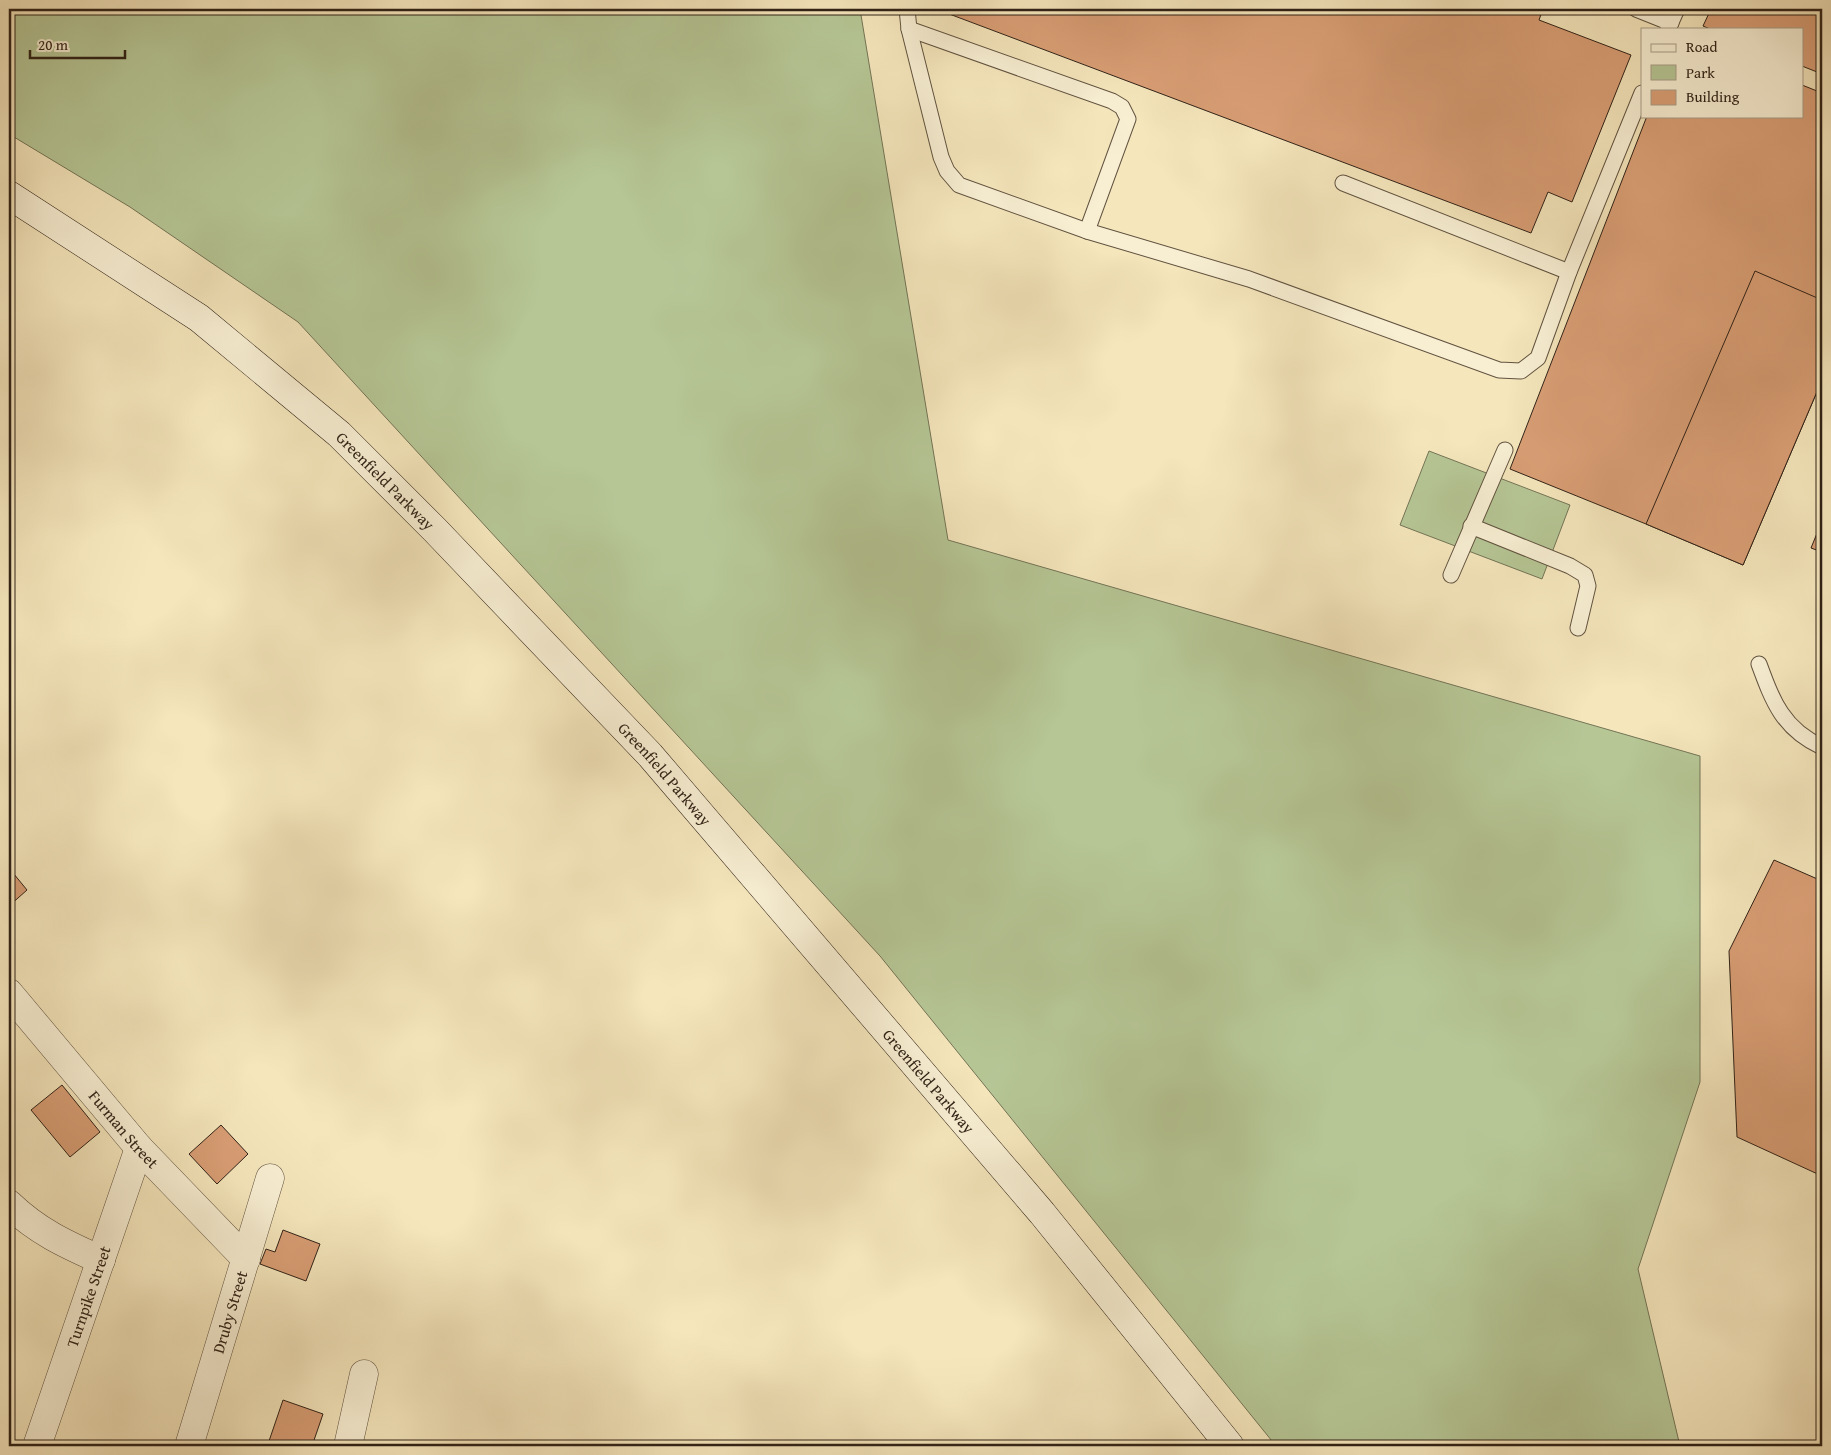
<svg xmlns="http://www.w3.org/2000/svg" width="1831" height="1455" font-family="'Gentium Book Plus',serif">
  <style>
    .green { fill: #b6c695; stroke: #737456 }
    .building { fill: #d99e75; stroke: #302217 }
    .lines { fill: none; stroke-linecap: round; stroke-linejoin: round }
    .lane-casing { stroke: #615340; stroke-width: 17 }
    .street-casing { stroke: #615340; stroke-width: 29 }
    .secondary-casing { stroke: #302217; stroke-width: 29 }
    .lane { stroke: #f8efd3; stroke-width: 15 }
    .street { stroke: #f8efd3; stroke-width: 28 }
    .secondary { stroke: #f8efd3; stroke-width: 28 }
    .labels { text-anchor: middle; stroke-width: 5; stroke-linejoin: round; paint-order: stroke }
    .street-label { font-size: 16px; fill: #302217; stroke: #f8efd3 }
  </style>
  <rect width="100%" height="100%" fill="#f5e6bc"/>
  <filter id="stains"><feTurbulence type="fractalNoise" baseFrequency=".004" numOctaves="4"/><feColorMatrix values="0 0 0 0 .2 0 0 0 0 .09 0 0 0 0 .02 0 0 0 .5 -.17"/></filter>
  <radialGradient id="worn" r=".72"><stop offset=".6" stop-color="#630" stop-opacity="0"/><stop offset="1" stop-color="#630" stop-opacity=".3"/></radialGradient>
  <g class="green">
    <path d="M9,9H860L948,540L1700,756V1082L1638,1269L1680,1446H1276L880,956L298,322L130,207L9,134Z"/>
    <path d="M1429,451L1570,505L1542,579L1400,525Z"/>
  </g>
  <g class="building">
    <path d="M936,9H1543L1539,20L1631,55L1572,202L1548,192L1531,233Z"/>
    <path d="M1711,9H1822V74L1802,66V29H1710L1703,26Z"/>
    <path d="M1802,85L1822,93V380L1743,565L1646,524L1510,469L1647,116H1802Z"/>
    <path d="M1755,271L1822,300V380L1743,565L1646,524Z"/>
    <path d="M1822,521V552L1811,548Z"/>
    <path d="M1774,860L1822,881V1176L1737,1137L1729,951Z"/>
    <path d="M9,868L27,890L9,906Z"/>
    <path d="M62,1085L100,1132L70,1157L31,1110Z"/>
    <path d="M221,1125L248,1154L217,1184L189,1154Z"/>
    <path d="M283,1230L320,1244L306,1281L260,1264L266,1249L275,1252Z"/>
    <path d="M283,1400L323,1414L312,1446H277L268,1444Z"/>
  </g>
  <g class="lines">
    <g class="lane-casing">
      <g id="lane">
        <path d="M907,9L909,29L941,157L947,171L959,185L1087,231L1249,279L1499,370L1521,371L1538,358L1569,272L1642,93"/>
        <path d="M1636,9L1671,23"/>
        <path d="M909,29L1112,101L1122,107L1128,119L1087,231"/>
        <path d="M1668,29L1677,9"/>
        <path d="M1343,183L1569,272"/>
        <path d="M1471,526L1570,566L1585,575L1588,586L1578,628"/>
        <path d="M1451,575L1505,450"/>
        <path d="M1759,664C1773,702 1783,729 1822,747"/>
      </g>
    </g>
    <g class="street-casing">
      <g id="street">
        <path id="s1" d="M9,993L139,1148L246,1259"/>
        <path d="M9,1204C37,1231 65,1244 101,1260"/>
        <path id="s2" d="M37,1446L139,1148"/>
        <path id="s3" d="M189,1446L270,1178"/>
        <path d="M348,1446L364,1374"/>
      </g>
    </g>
    <g class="secondary-casing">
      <g id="secondary">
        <path id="s4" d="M9,195L199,318L339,434L435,530L650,755L1042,1213L1230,1446"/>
      </g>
    </g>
    <use href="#lane" class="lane"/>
    <use href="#street" class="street"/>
    <use href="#secondary" class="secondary"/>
  </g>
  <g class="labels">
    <g class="street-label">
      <text dy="6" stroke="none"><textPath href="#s4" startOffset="474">Greenfield Parkway</textPath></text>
      <text dy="6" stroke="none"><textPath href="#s4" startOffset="879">Greenfield Parkway</textPath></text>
      <text dy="6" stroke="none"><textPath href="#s4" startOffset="1284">Greenfield Parkway</textPath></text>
      <text dy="6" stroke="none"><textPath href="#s1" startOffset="178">Furman Street</textPath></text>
      <text dy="6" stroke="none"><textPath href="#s2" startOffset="158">Turnpike Street</textPath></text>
      <text dy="6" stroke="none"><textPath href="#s3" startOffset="140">Druby Street</textPath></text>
    </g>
  </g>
  <rect width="1831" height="1455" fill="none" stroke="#f5e6bc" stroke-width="30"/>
  <rect x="10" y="10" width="1811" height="1435" fill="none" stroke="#302217" stroke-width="2.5"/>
  <rect x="15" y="15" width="1801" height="1425" fill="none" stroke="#302217"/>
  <rect x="1641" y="28" width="162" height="90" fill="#f8efd3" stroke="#a89d88"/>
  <rect x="1651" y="44" width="25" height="8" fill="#f8efd3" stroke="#a89d88"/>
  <text x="1686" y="52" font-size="15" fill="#302217">Road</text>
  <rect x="1651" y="65" width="25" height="15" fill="#b6c695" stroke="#a89d88"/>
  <text x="1686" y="78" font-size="15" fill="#302217">Park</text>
  <rect x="1651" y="90" width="25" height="15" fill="#d99e75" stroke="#a89d88"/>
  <text x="1686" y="102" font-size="15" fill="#302217">Building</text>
  <path d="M30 50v8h95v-8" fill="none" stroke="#302217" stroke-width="2.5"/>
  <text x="38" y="50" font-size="15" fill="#302217" stroke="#f8efd3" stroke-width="4" paint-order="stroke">20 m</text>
  <rect width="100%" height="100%" filter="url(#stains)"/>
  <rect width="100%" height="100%" fill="url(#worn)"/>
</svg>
